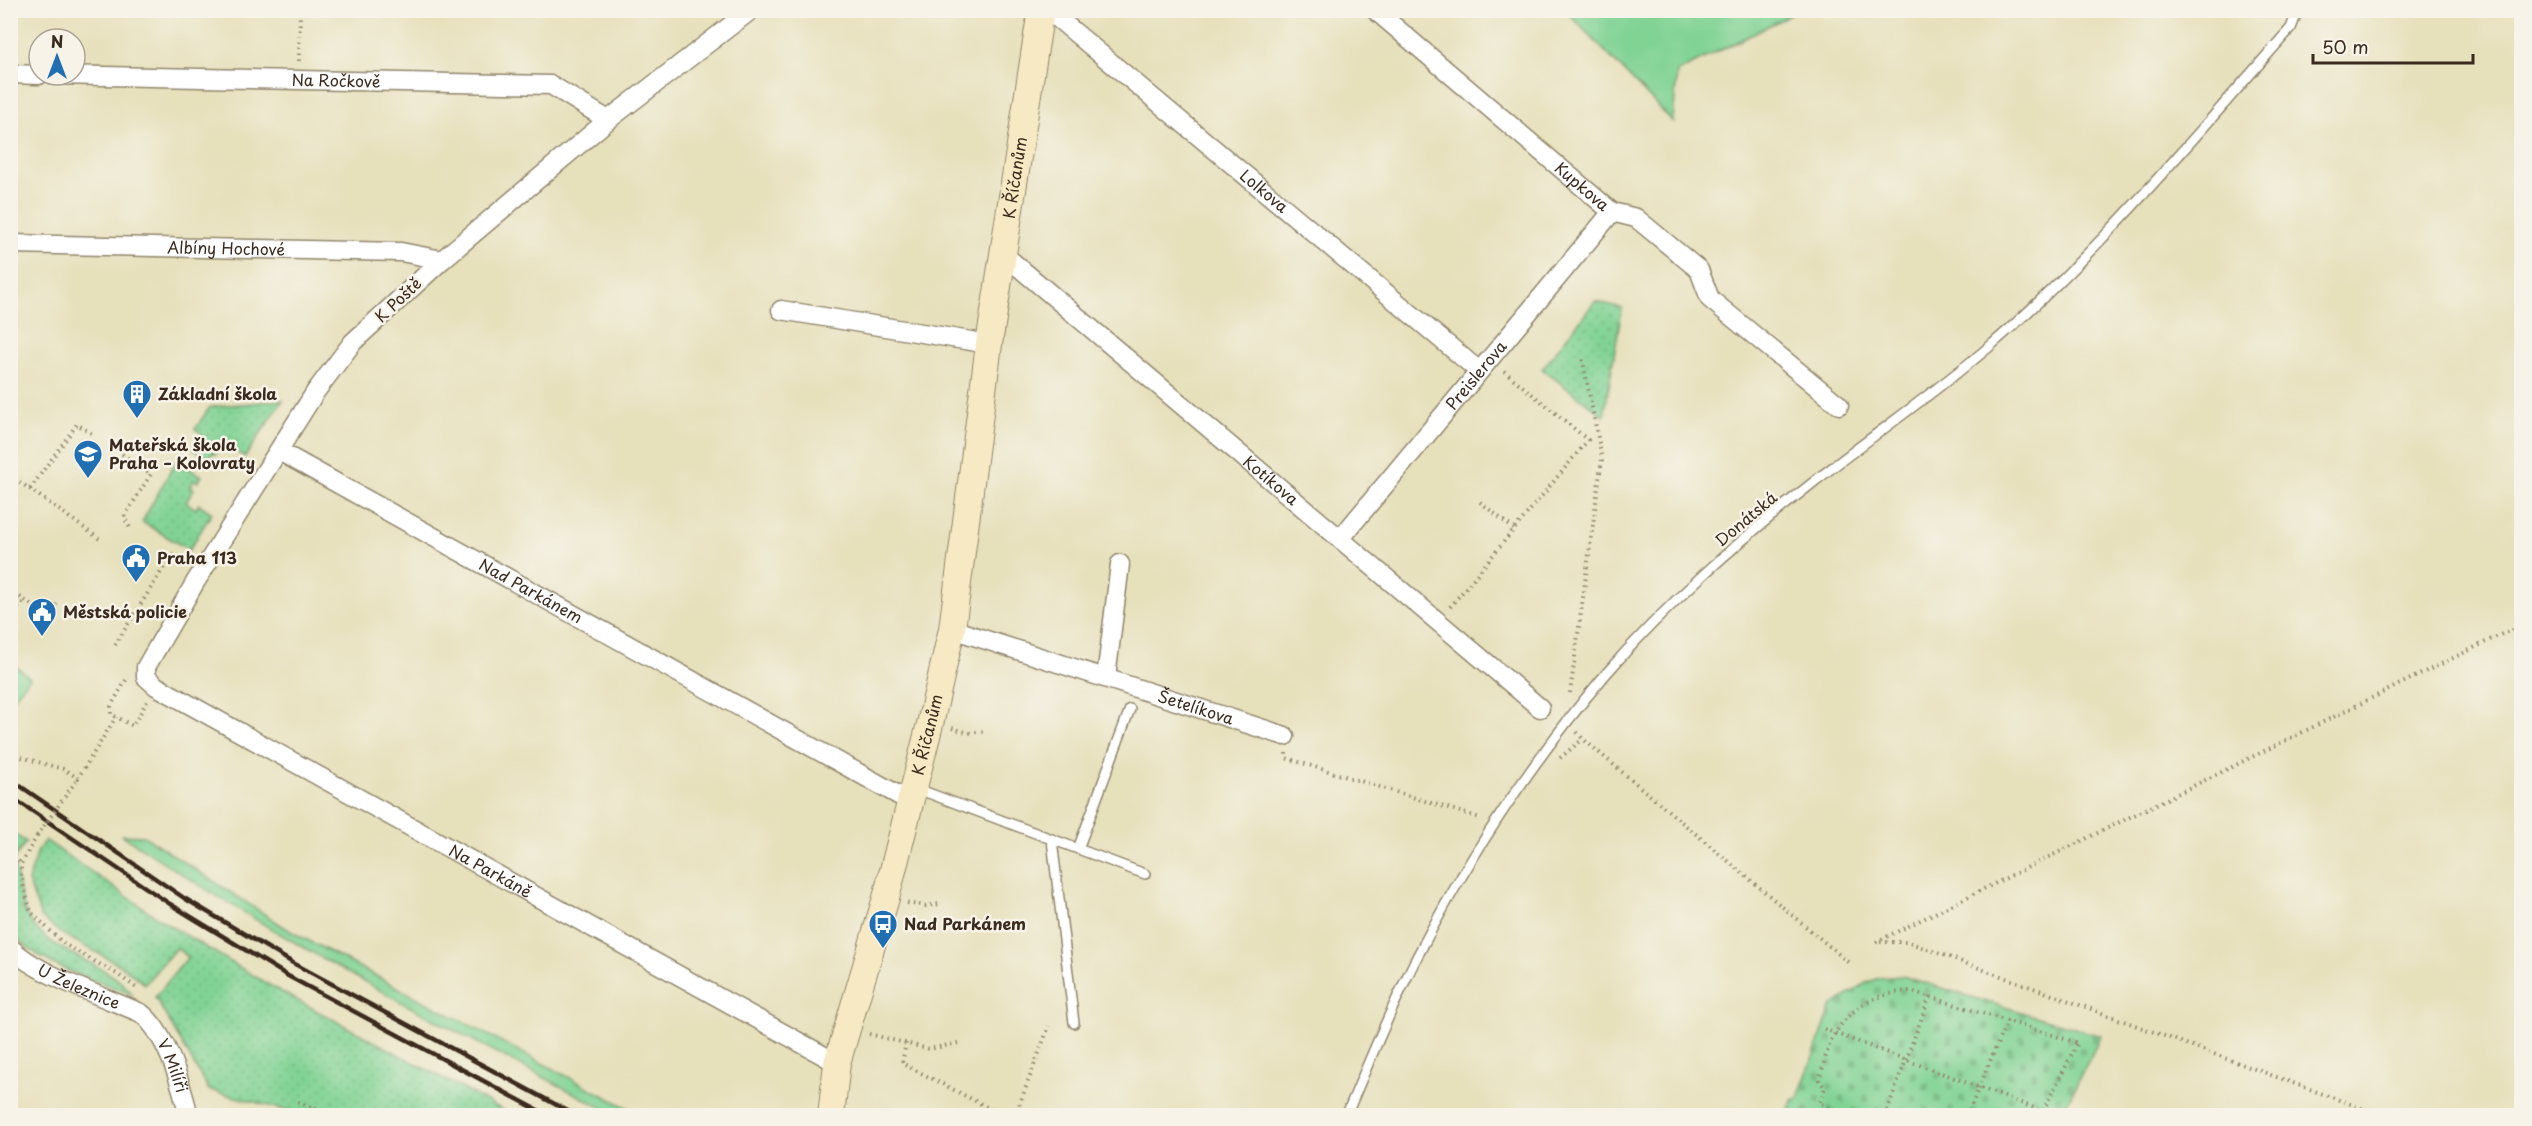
<svg xmlns="http://www.w3.org/2000/svg" width="2532" height="1126" font-family="'Playpen Sans',sans-serif">
  <style>
    .grass { fill: #81d394; stroke: #5e7e59; stroke-width: 1.5 }
    .cemetery { fill: url(#cemetery-stones); stroke: #5e7e59; stroke-width: 1.5 }
    .park { fill: url(#park-dots); stroke: #5e7e59; stroke-width: 1.5 }
    .lines { fill: none; stroke-linecap: round; stroke-linejoin: round }
    .lane-casing { stroke: #90856c; stroke-width: 12 }
    .street-casing { stroke: #90856c; stroke-width: 21 }
    .secondary-casing { stroke: #90856c; stroke-width: 28 }
    .path { stroke: #90856c; stroke-width: 4; stroke-dasharray: 1.5 4.5; stroke-linecap: butt }
    .lane { stroke: #fff; stroke-width: 9 }
    .street { stroke: #fff; stroke-width: 18 }
    .secondary { stroke: #f6e9c3; stroke-width: 26 }
    .rail { stroke: #3b2a1e; stroke-width: 4.5 }
    .path-bridge { stroke: #90856c; stroke-width: 4; stroke-dasharray: 1.5 4.5; stroke-linecap: butt }
    .labels { text-anchor: middle; stroke-width: 5; stroke-linejoin: round; paint-order: stroke }
    .street-label { font-size: 16px; fill: #3b2a1e; stroke: #f7f3e8 }
    .poi-label { font-size: 16px; font-weight: bold; fill: #3b2a1e; stroke: #f7f3e8; text-anchor: start }
  </style>
  <defs>
    <pattern id="cemetery-stones" width="16" height="16" patternUnits="userSpaceOnUse" patternTransform="scale(1.5)"><rect width="16" height="16" fill="#81d394"/><path d="M2 7V4a2 2 0 0 1 4 0v3zM10 15v-3a2 2 0 0 1 4 0v3z" fill="#70b57f"/></pattern>
    <pattern id="park-dots" width="8" height="8" patternUnits="userSpaceOnUse" patternTransform="scale(1.5)"><rect width="8" height="8" fill="#81d394"/><path d="M2 2h.1M6 6h.1" fill="none" stroke="#70b57f" stroke-width="1.8" stroke-linecap="round"/></pattern>
  </defs>
  <rect width="100%" height="100%" fill="#f7f3e8"/>
  <filter id="ink" filterUnits="userSpaceOnUse"><feTurbulence type="fractalNoise" baseFrequency=".0167" numOctaves="2"/><feDisplacementMap in="SourceGraphic" scale="12" xChannelSelector="R" yChannelSelector="G"/><feConvolveMatrix kernelMatrix="1 2 1 2 8 2 1 2 1" color-interpolation-filters="sRGB"/></filter>
  <filter id="wash" filterUnits="userSpaceOnUse"><feTurbulence type="fractalNoise" baseFrequency=".008" numOctaves="4" result="noise"/><feDisplacementMap in="SourceGraphic" scale="24" xChannelSelector="R" yChannelSelector="G"/><feGaussianBlur stdDeviation="1.35" result="paint"/><feColorMatrix in="noise" values="0 0 0 0 0 0 0 0 0 0 0 0 0 0 0 0 0 1.4 0 .05"/><feComposite in="paint" operator="in"/></filter>
  <g filter="url(#wash)">
    <rect width="100%" height="100%" fill="#e6e0bb"/>
    <g class="grass">
      <path d="M1788,10L1792,14L1677,72L1673,122L1566,11Z"/>
      <path d="M11,662L30,678L11,701Z"/>
      <path d="M122,835L144,836L292,932L641,1115H616C448,1028 279,941 122,835Z"/>
    </g>
    <path class="cemetery" d="M1902,976L2101,1036L2061,1115H1785L1793,1110L1789,1108L1793,1099L1797,1100L1832,1006L1866,983L1879,978Z"/>
    <g class="park">
      <path d="M1595,301L1622,308L1604,416L1542,369Z"/>
      <path d="M283,400L245,457L225,445L223,447L220,445L215,454L212,453L208,458L193,449L202,434L195,429L210,407Z"/>
      <path d="M176,461L202,476L198,482L194,480L190,486L194,489L186,502L196,509L199,504L212,513L189,550L142,522Z"/>
      <path d="M11,832L26,842L12,861C21,879 18,901 29,919C53,957 106,959 132,994C90,978 41,967 11,932Z"/>
      <path d="M45,840L167,924L278,990L512,1115H304L209,1090L155,997L188,957L176,948L145,984L120,965L60,933L41,917L28,881L38,850Z"/>
    </g>
  </g>
  <g filter="url(#ink)">
    <g class="lines">
      <g class="lane-casing">
        <g id="lane">
          <path d="M915,788L1145,874"/>
          <path d="M1052,840L1074,1023"/>
          <path d="M1078,849L1130,709"/>
          <path d="M1346,1116C1369,1062 1391,1007 1418,955C1470,855 1532,761 1605,675C1667,603 1740,540 1815,481C1872,436 1933,394 1989,347C2100,251 2194,137 2291,28L2298,10"/>
        </g>
      </g>
      <g class="street-casing">
        <g id="street">
          <path id="s1" d="M751,10L608,120L442,260L353,342L316,391L196,581L146,667V677L156,686L837,1063"/>
          <path id="s2" d="M1048,10L1479,371"/>
          <path id="s3" d="M1375,10L1612,212L1636,218L1699,270L1710,299L1839,405"/>
          <path d="M10,74L39,75"/>
          <path id="s4" d="M54,75L551,85L608,120"/>
          <path id="s5" d="M10,244L401,252L442,260"/>
          <path id="s6" d="M1002,253L1540,708"/>
          <path d="M781,310L989,344"/>
          <path id="s7" d="M279,451L909,801"/>
          <path id="s8" d="M1340,539L1612,212"/>
          <path id="s9" d="M952,629L1285,736"/>
          <path d="M1106,678L1120,564"/>
          <path id="s10" d="M10,947C33,973 107,998 141,1013C167,1034 181,1084 189,1116"/>
        </g>
      </g>
      <g class="secondary-casing">
        <g id="secondary">
          <path id="s11" d="M831,1116L837,1063L886,898L931,720L952,629L989,344L1041,10"/>
        </g>
      </g>
      <g class="path">
        <path d="M299,61L300,10"/>
        <path d="M122,454L151,474L124,517L130,528"/>
        <path d="M10,475L101,540"/>
        <path d="M30,489L77,424L92,434"/>
        <path d="M1480,502L1514,529"/>
        <path d="M10,590L47,616L57,604"/>
        <path d="M1450,607L1588,440L1504,371"/>
        <path d="M10,617L25,600"/>
        <path d="M115,645L173,553"/>
        <path d="M126,680L111,706V714L133,726L147,701"/>
        <path d="M1570,693L1602,458L1582,357"/>
        <path d="M952,728L969,733L986,731"/>
        <path d="M1577,732L1583,739L1848,962"/>
        <path d="M1286,753V758L1480,818"/>
        <path d="M10,754L63,769L78,778L116,717"/>
        <path d="M1560,758L1583,739"/>
        <path d="M37,836L21,864V878L31,912L64,944L117,974L139,990"/>
        <path d="M10,852L21,864"/>
        <path d="M907,903L925,906L940,904"/>
        <path d="M1876,942L2504,633L2522,627"/>
        <path d="M1880,942H1908L2383,1116"/>
        <path d="M1824,1029L2042,1111"/>
        <path d="M869,1034L929,1049L959,1043"/>
        <path d="M906,1043L902,1063L1004,1116"/>
        <path d="M298,1102L337,1116"/>
        <path d="M1015,1116L1049,1026"/>
        <path d="M1851,1116L1819,1103L1825,1088L1819,1080C1824,1065 1827,1045 1836,1032C1852,1005 1881,992 1911,991L2078,1043L2040,1116"/>
        <path d="M1885,1116L1930,996"/>
        <path d="M1967,1116L2007,1021"/>
      </g>
      <use href="#lane" class="lane"/>
      <use href="#street" class="street"/>
      <use href="#secondary" class="secondary"/>
      <g class="rail">
        <path d="M10,779L184,898L293,963L577,1116"/>
        <path d="M10,796L170,904L288,976L549,1116"/>
      </g>
      <path class="path-bridge" d="M37,836L78,778"/>
    </g>
  </g>
  <defs>
    <g id="building-pin" transform="scale(1.5)"><path d="M0 17L-7.5 6A9.5 9.5 0 1 1 7.5 6Z" fill="#1f6fb2" stroke="#f7f3e8"/><path d="M-4-6H4V6H1V3H-1V6H-4ZM-2.5-4.3h1.7v1.8h-1.7ZM.8-4.3h1.7v1.8H.8ZM-2.5-1h1.7V.8h-1.7ZM.8-1h1.7V.8H.8Z" fill="#fff"/></g>
    <g id="school-pin" transform="scale(1.5)"><path d="M0 17L-7.5 6A9.5 9.5 0 1 1 7.5 6Z" fill="#1f6fb2" stroke="#f7f3e8"/><path d="M0-5L7-2L0 1L-7-2ZM-4 1L0 2.5L4 1V4Q0 6-4 4Z" fill="#fff"/></g>
    <g id="civic-pin" transform="scale(1.5)"><path d="M0 17L-7.5 6A9.5 9.5 0 1 1 7.5 6Z" fill="#1f6fb2" stroke="#f7f3e8"/><path d="M-.6-6.5H3V-4.5H.6V-3L4-1V1h2V6H-6V1h2V-1L-.6-3ZM-1.2 2.5V6h2.4V2.5Z" fill="#fff"/></g>
    <g id="bus-pin" transform="scale(1.5)"><path d="M0 17L-7.5 6A9.5 9.5 0 1 1 7.5 6Z" fill="#1f6fb2" stroke="#f7f3e8"/><path d="M-5-6H5V4H4V6H2V4H-2V6H-4V4H-5ZM-3.5-4V0h7V-4ZM-3.5 1.2v1.5H-2V1.2ZM2 1.2v1.5H3.5V1.2Z" fill="#fff"/></g>
  </defs>
  <g fill-rule="evenodd">
    <use href="#building-pin" x="137" y="394"/>
    <use href="#school-pin" x="88" y="454"/>
    <use href="#civic-pin" x="136" y="558"/>
    <use href="#civic-pin" x="42" y="612"/>
    <use href="#bus-pin" x="883" y="924"/>
  </g>
  <g class="labels">
    <g class="street-label">
      <text dy="6" stroke="none"><textPath href="#s4" startOffset="282">Na Ročkově</textPath></text>
      <text dy="6" stroke="none"><textPath href="#s11" startOffset="958">K Říčanům</textPath></text>
      <text dy="6" stroke="none"><textPath href="#s3" startOffset="272">Kupkova</textPath></text>
      <text dy="6" stroke="none"><textPath href="#s2" startOffset="282">Lolkova</textPath></text>
      <text dy="6" stroke="none"><textPath href="#s5" startOffset="216">Albíny Hochové</textPath></text>
      <text transform="translate(398 300) rotate(-43)" y="6">K Poště</text>
      <text dy="6" stroke="none"><textPath href="#s8" startOffset="213">Preislerova</textPath></text>
      <text dy="6" stroke="none"><textPath href="#s6" startOffset="352">Kotíkova</textPath></text>
      <text transform="translate(1746 519) rotate(-40)" y="6">Donátská</text>
      <text dy="6" stroke="none"><textPath href="#s7" startOffset="288">Nad Parkánem</textPath></text>
      <text dy="6" stroke="none"><textPath href="#s9" startOffset="256">Šetelíkova</textPath></text>
      <text dy="6" stroke="none"><textPath href="#s11" startOffset="394">K Říčanům</textPath></text>
      <text dy="6" stroke="none"><textPath href="#s1" startOffset="1310">Na Parkáně</textPath></text>
      <text dy="6" stroke="none"><textPath href="#s10" startOffset="80">U Železnice</textPath></text>
      <text dy="6" stroke="none"><textPath href="#s10" startOffset="210">V Milíři</textPath></text>
    </g>
    <g class="poi-label">
      <text x="158" y="400">Základní škola</text>
      <text x="109" y="451">Mateřská škola<tspan x="109" dy="18">Praha – Kolovraty</tspan></text>
      <text x="157" y="564">Praha 113</text>
      <text x="63" y="618">Městská policie</text>
      <text x="904" y="930">Nad Parkánem</text>
    </g>
  </g>
  <rect width="2532" height="1126" fill="none" stroke="#f7f3e8" stroke-width="36"/>
  <g transform="translate(57 57)"><circle r="28" fill="#f7f3e8" stroke="#aca397" stroke-width="1.5"/>
  <path d="M0-4.5L10 22L0 15L-10 22Z" fill="#1f6fb2"/>
  <text y="-9" font-size="16" font-weight="bold" text-anchor="middle" fill="#3b2a1e">N</text>
  </g>
  <path d="M2313 54v9h160v-9" fill="none" stroke="#3b2a1e" stroke-width="3"/>
  <text x="2322" y="54" font-size="18" fill="#3b2a1e" stroke="#f7f3e8" stroke-width="4.5" paint-order="stroke">50 m</text>
</svg>
